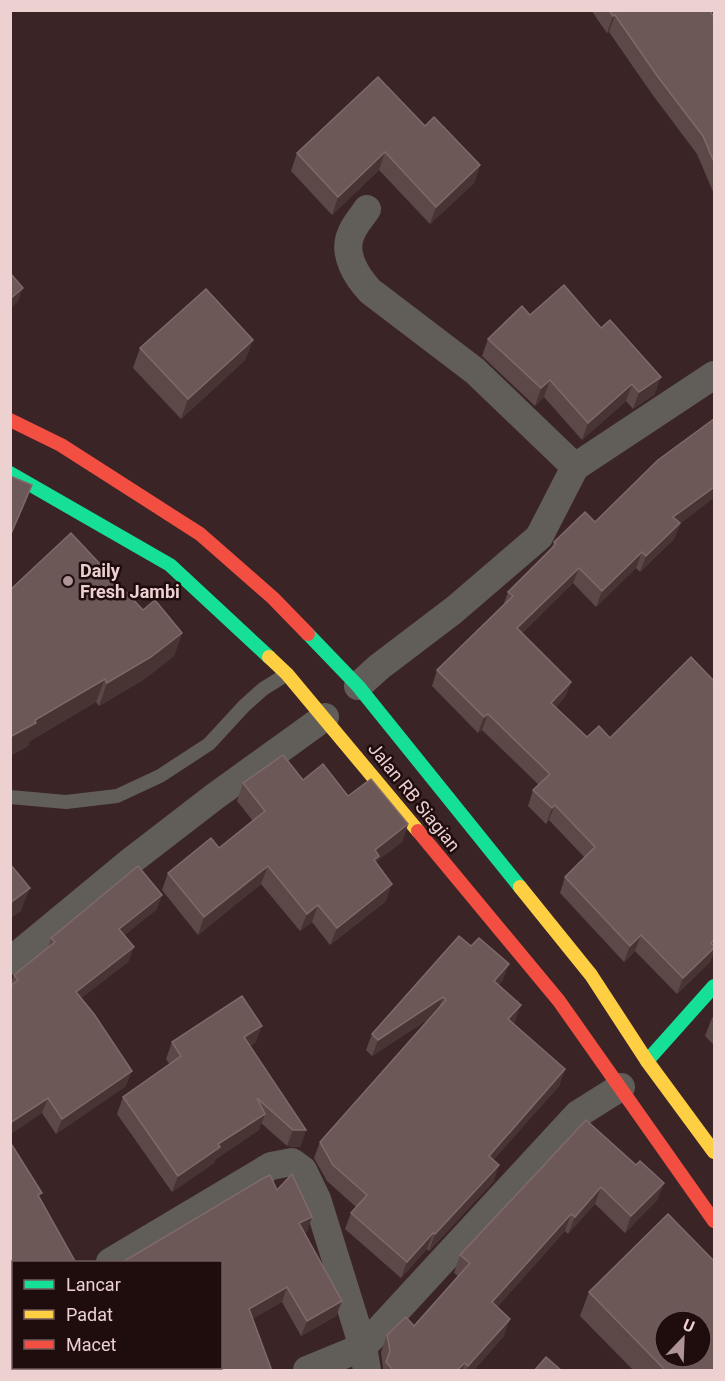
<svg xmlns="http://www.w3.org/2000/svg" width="725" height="1381" font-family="Roboto,sans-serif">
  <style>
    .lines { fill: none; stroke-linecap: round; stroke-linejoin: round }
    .lane { stroke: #615e59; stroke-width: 14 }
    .street { stroke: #615e59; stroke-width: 28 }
    .fast { stroke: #16e098; stroke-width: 14 }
    .slow { stroke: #ffcf43; stroke-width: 14 }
    .jam { stroke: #f24e42; stroke-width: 14 }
    .wall { fill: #5c4947 }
    .shaded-wall { fill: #483433 }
    .building { fill: #6c5856; stroke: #806a69; stroke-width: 1.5; fill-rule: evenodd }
    .poi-dot { fill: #ae9494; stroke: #1f0c0d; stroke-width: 2 }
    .labels { text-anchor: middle; stroke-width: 5; stroke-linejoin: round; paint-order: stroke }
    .poi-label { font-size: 18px; font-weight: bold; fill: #edd0d0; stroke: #1f0c0d; text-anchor: start }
    .street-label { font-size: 18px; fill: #edd0d0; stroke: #1f0c0d }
  </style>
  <rect width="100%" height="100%" fill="#3a2425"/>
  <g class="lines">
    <path class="lane" d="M10,797L66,802L117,796L160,776L209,744L244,706L263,689L287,674"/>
    <g class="street">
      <path d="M367,209C362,217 354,225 351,234C342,254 357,277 370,291L475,371L575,467"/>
      <path d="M358,686L379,667L454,610L539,537L575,467L714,375"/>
      <path d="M10,961L131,861L214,797L325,717"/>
      <path d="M110,1262L271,1166L292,1162L303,1170L317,1199L363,1347L367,1370"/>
      <path d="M10,1323L14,1321"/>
      <path d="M307,1370L363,1347L578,1114L621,1087"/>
    </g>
    <g class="fast">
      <path d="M10,473L170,565L269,657"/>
      <path d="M308,634L358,686L520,887"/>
      <path d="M647,1061L714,986"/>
    </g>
    <g class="slow">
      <path d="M269,657L287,674L418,831"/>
      <path d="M520,887L591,975L647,1061L714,1152"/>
    </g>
    <g class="jam">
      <path d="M10,420L61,445L200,534L273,598L308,634"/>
      <path d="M418,831L559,1001L714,1221"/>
    </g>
  </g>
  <g class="wall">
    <path d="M591,10H710L714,18V194L697,154L652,94L609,32L607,33Z"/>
    <path d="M425,126L480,165L474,183L430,224L379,170L332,215L291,171L297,153Z"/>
    <path d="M530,315L655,394L633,409L626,401L582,440L544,397L535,406L482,356L488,339Z"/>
    <path d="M253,340L245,360L181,419L133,368L140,348Z"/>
    <path d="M595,522L680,524L674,539L640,572L636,568L596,607L573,583L522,633L571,682L565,697L556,707L714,951L710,962L677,994L635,951L624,962L560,893L565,877L585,858L549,820L546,824L528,806L533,790L539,785L482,730L478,733L432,686L437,670L503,606L508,592L551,549L554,542Z"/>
    <path d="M143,610L182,633L174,656L143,680L99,706L96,702L30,741L28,746L10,756Z"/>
    <path d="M303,780L348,796L408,824L402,842L378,860L376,864L386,901L330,945L312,922L300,931L261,884L198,935L162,890L168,873L219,848L253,821L237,801L243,783Z"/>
    <path d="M162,895L156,910L124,935L134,947L128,962L81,998L126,1086L56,1134L42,1113L10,985L14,975L48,948L51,938Z"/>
    <path d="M459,936L503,980L498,985L515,1022L513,1024L565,1069L559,1086L493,1160L494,1181L429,1251L427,1249L401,1278L345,1229L351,1213L356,1207L327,1181L314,1158L320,1142L430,1018L372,1056L366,1050L372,1034Z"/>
    <path d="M714,1015V1045L705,1036L712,1018Z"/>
    <path d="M172,1042H256L250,1046L306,1130L300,1147L287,1146L261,1123L259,1130L216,1159L214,1163L172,1192L117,1114L123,1097L170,1065L166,1059Z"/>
    <path d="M636,1165L664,1183L657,1200L625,1233L595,1204L568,1234L565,1231L497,1307L504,1336L473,1371H383V1368L381,1352L387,1335L414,1326L458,1276L454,1273L460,1255Z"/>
    <path d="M277,1190L307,1232L304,1233L342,1301L336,1316L301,1336L282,1302L252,1319L272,1371L14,1368Z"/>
    <path d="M589,1292L714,1371H634L580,1316Z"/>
  </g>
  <g class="shaded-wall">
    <path d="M615,15L609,32L607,33L613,16Z"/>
    <path d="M385,152L379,170L332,215L338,197Z"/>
    <path d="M480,165L474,183L430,224L436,207Z"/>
    <path d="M23,288L18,302L10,309V299Z"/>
    <path d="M253,340L245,360L181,419L188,399Z"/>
    <path d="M661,377L655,394L633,409L639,392Z"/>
    <path d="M550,380L544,397L535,406L541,388Z"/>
    <path d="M632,384L626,401L582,440L588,423Z"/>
    <path d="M32,485L25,504L10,538V536Z"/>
    <path d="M714,487V498L680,524L674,539L640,572L646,556L673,517Z"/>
    <path d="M642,552L636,568L596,607L602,591Z"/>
    <path d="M579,568L573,583L511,643L517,628Z"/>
    <path d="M182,633L174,656L143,680L99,706L107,683Z"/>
    <path d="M105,679L96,702L30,741L28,746L10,756V737L35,720Z"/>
    <path d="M571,682L565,697L545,718L551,703Z"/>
    <path d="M488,714L482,730L478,733L484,717Z"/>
    <path d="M555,805L549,820L546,824L552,808Z"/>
    <path d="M408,824L402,842L378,860L373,874L375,850Z"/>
    <path d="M268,866L261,884L198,935L204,917Z"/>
    <path d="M392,884L386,901L330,945L337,928Z"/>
    <path d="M30,888L21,911L10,919V903Z"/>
    <path d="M162,895L156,910L114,944L119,929Z"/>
    <path d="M318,905L312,922L300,931L307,914Z"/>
    <path d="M641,935L635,951L624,962L630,946Z"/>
    <path d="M714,940V950L710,962L677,994L683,978Z"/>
    <path d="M134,947L128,962L70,1007L76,992Z"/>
    <path d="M509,964L503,980L488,997L494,981Z"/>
    <path d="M443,997L437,1013L372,1056L378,1040Z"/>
    <path d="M521,1005L515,1022L502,1036L508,1019Z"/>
    <path d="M262,1026L256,1042L238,1053L244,1037Z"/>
    <path d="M565,1069L559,1086L483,1172L489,1156Z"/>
    <path d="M132,1071L126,1086L56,1134L62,1119Z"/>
    <path d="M48,1098L42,1113L10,1135V1123Z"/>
    <path d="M265,1114L259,1130L216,1159L214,1163L172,1192L178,1176L218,1144Z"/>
    <path d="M293,1130H306L300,1147L287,1146Z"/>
    <path d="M499,1165L494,1181L429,1251L435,1234Z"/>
    <path d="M664,1183L657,1200L625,1233L631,1216Z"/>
    <path d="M601,1187L595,1204L568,1234L575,1217Z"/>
    <path d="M571,1214L565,1231L486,1320L492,1302Z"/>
    <path d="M312,1217L307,1232L293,1238L299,1223Z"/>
    <path d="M433,1233L427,1249L401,1278L407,1262Z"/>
    <path d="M287,1287L282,1302L243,1324L249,1309Z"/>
    <path d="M14,1291V1305L10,1306V1292Z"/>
    <path d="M342,1301L336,1316L301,1336L307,1321Z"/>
    <path d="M510,1319L504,1336L473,1371H466L468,1366Z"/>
    <path d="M465,1363L462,1371H456Z"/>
  </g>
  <g class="building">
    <path d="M609,10H710L714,18V162L703,136L658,77L615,15L613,16Z"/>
    <path d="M378,77L425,126L434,117L480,165L436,207L385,152L338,197L297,153Z"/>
    <path d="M10,273L23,288L10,299Z"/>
    <path d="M564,285L601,328L610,320L661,377L639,392L632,384L588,423L550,380L541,388L488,339L522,306L530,315Z"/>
    <path d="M206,289L253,340L188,399L140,348Z"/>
    <path d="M714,419V487L673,517L680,523L646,556L642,552L602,591L579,568L517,628L571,682L551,703L587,737L599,726L610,738L691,657L714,681V940L711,943L714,946V948L683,978L641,935L630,946L565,877L595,847L555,805L552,808L533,790L550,774L488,714L484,717L437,670L513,596L508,592L556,544L554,542L585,512L595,522L658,460Z"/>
    <path d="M10,476L32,485L10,536Z"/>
    <path d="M71,533L143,610L155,600L182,633L151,657L107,683L105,679L35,720L36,723L10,737V590Z"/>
    <path d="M283,755L303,780L323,764L348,796L371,779L408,824L375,850L379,856L374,860L392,884L337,928L318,905L307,914L268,866L204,917L168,873L211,838L219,848L265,811L243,783Z"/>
    <path d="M10,864L30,888L10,903Z"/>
    <path d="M138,866L162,895L119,929L134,947L76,992L94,1014L132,1071L62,1119L48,1098L10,1123V986L18,980L14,975L55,942L51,938Z"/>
    <path d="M459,936L471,946L479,938L509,964L494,981L521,1005L508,1019L565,1069L489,1156L499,1165L435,1234L433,1233L407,1262L351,1213L367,1195L333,1165L320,1142L446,1000L443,997L378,1040L372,1034Z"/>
    <path d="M242,996L262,1026L244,1037L306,1130H293L257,1098L265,1114L218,1144L220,1147L178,1176L123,1097L181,1056L172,1042Z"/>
    <path d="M586,1120L636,1165L640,1161L664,1183L631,1216L601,1187L575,1217L571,1214L492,1302L510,1319L468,1366L465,1363L456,1371H394L386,1362L390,1351L387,1335L406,1317L414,1326L470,1263L460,1255Z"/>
    <path d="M10,1142L42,1193L38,1195L76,1263H14V1291L10,1292Z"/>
    <path d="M292,1174L312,1217L299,1223L342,1301L307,1321L287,1287L249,1309L272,1371H10V1323L14,1324V1368H220V1263H121L262,1179L270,1175L277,1190Z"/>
    <path d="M668,1214L714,1261V1371H666L589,1292ZM665,1321H701V1357H665Z"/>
    <path d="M546,1357L562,1371H534Z"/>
  </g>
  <circle class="poi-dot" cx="68" cy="581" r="6"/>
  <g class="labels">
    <g class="poi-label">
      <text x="80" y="577">Daily<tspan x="80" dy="21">Fresh Jambi</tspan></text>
    </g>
    <g class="street-label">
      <text transform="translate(414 797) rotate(51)" y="6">Jalan RB Siagian</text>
    </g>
  </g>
  <rect width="725" height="1381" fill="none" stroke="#edd0d0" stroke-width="24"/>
  <rect x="12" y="1261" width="210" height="108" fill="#1f0c0d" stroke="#715a5b" stroke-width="1.5"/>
  <rect x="24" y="1280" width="30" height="9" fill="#16e098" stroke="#715a5b" stroke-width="1.5"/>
  <text x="66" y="1291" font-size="18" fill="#edd0d0">Lancar</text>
  <rect x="24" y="1310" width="30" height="9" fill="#ffcf43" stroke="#715a5b" stroke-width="1.5"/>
  <text x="66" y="1321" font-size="18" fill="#edd0d0">Padat</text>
  <rect x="24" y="1340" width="30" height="9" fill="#f24e42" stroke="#715a5b" stroke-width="1.5"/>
  <text x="66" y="1351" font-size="18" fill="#edd0d0">Macet</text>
  <g transform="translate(683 1339) rotate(23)"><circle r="28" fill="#1f0c0d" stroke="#715a5b" stroke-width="1.5"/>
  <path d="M0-4.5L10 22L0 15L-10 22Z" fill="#ae9494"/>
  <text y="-9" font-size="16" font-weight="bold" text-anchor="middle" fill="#edd0d0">U</text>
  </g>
</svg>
